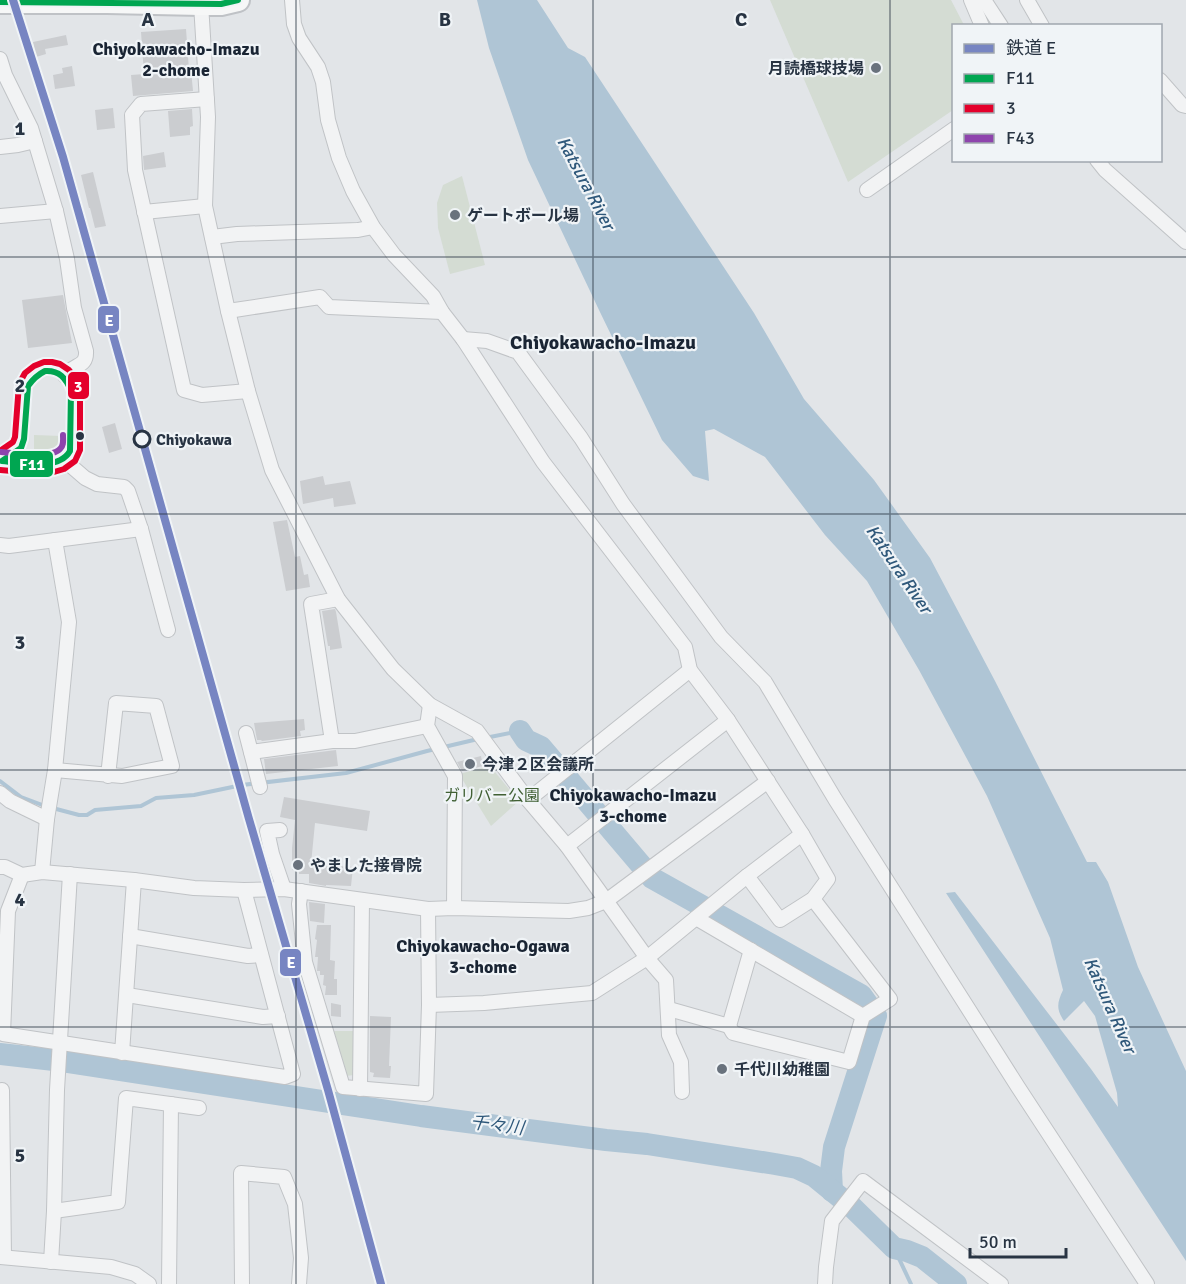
<svg xmlns="http://www.w3.org/2000/svg" width="1186" height="1284" font-family="Signika,'Noto Sans JP',sans-serif">
  <style>
    .green { fill: #d4dcd3 }
    .water { fill: #afc5d5 }
    .lines { fill: none; stroke-linecap: round; stroke-linejoin: round }
    .stream { stroke: #afc5d5; stroke-width: 4 }
    .river { stroke: #afc5d5; stroke-width: 22 }
    .building { fill: #cbcdd0 }
    .minor-casing { stroke: #c0c3c6; stroke-width: 16 }
    .secondary-casing { stroke: #c0c3c6; stroke-width: 22 }
    .primary-casing { stroke: #bfc2c6; stroke-width: 26 }
    .minor { stroke: #f2f3f4; stroke-width: 14 }
    .secondary { stroke: #f6f7f7; stroke-width: 20 }
    .primary { stroke: #f6f7f7; stroke-width: 22 }
    .bus-1-casing { stroke: #f0f4f7; stroke-width: 10 }
    .bus-2-casing { stroke: #f0f4f7; stroke-width: 10 }
    .bus-3-casing { stroke: #f0f4f7; stroke-width: 10 }
    .bus-1 { stroke: #00a651; stroke-width: 6 }
    .bus-2 { stroke: #e4002b; stroke-width: 6 }
    .bus-3 { stroke: #8e44ad; stroke-width: 6 }
    .rail-1-casing { stroke: #f0f4f7; stroke-width: 12 }
    .rail-1 { stroke: #7785c2; stroke-width: 8 }
    .grid { fill: none; stroke: #283443; stroke-width: 1.5; stroke-opacity: 0.55 }
    .poi-dot { fill: #69727d; stroke: #f0f4f7; stroke-width: 2 }
    .bus-dot { fill: #283443; stroke: #f0f4f7; stroke-width: 2 }
    .stop-dot { fill: #f0f4f7; stroke: #283443; stroke-width: 3 }
    .labels { text-anchor: middle; stroke-width: 4.5; stroke-linejoin: round; paint-order: stroke }
    .poi-label { font-size: 16px; font-weight: bold; fill: #283443; stroke: #f0f4f7; text-anchor: start }
    .stop-label { font-size: 16px; font-weight: bold; fill: #283443; stroke: #f0f4f7; text-anchor: start }
    .park-label { font-size: 16px; fill: #416034; stroke: #f0f4f7 }
    .neighbourhood-label { font-size: 18px; font-weight: bold; fill: #1a2534; stroke: #f0f4f7 }
    .water-label { font-size: 18px; font-style: italic; fill: #2f587a; stroke: #f0f4f7 }
    .quarter-label { font-size: 20px; font-weight: bold; fill: #1a2534; stroke: #f0f4f7 }
    .grid-label { font-size: 20px; text-anchor: middle; font-weight: bold; fill: #283443; stroke: #f0f4f7; stroke-width: 4.5; stroke-linejoin: round; paint-order: stroke }
    .line-badge { stroke: #f0f4f7; stroke-width: 2 }
    .badge-label { font-size: 16px; text-anchor: middle; font-weight: bold; fill: #fff }
  </style>
  <rect width="100%" height="100%" fill="#e2e5e8"/>
  <g class="green">
    <path d="M770,0H951L964,25L954,26L953,110L848,182Z"/>
    <path d="M462,176L485,265L450,274L438,228L437,203L443,185Z"/>
    <path d="M34,435L62,436L61,452L56,456L39,454L34,450Z"/>
    <path d="M490,766L519,801L491,826L459,774Z"/>
    <path d="M334,1031H355L354,1075L346,1076Z"/>
  </g>
  <path class="water" d="M477,0H537L568,48L585,57L754,313L804,399L874,480L930,558L995,681L1087,862H1096L1108,882L1138,967L1186,1071V1261L946,893L955,892L1091,1069L1118,1107L1117,1093L1095,1016L1084,1001L1064,1021C1056,1009 1057,1003 1063,990L1050,938L987,796L919,670L867,581L825,535L765,457L714,429L705,431L709,481L693,476L662,440L599,310L528,160L489,48Z"/>
  <g class="lines">
    <g class="stream">
      <path d="M485,738L520,731"/>
      <path d="M0,781L21,797L45,806L79,815H87L95,810L141,806L156,798L194,795L242,785L346,773L427,751L478,739"/>
      <path d="M894,1248L911,1284"/>
    </g>
    <g class="river">
      <path d="M520,731L526,740L541,747L652,878L861,995L876,1016L834,1147L831,1171L832,1191"/>
      <path d="M0,1054L54,1060L421,1116L606,1140L647,1144L775,1164L797,1168L814,1176L852,1207L894,1248L907,1251L922,1257L956,1284"/>
    </g>
  </g>
  <g class="building">
    <path d="M186,29L189,70H191L193,91L133,96L131,75L144,74L141,32Z"/>
    <path d="M66,35L68,45L45,49L46,54L36,57L33,42Z"/>
    <path d="M72,66L75,86L55,89L53,75L63,73L62,68Z"/>
    <path d="M113,108L115,128L97,130L95,110Z"/>
    <path d="M192,109L193,126L190,127V135L170,137L168,111Z"/>
    <path d="M164,152L166,167L144,170L143,156Z"/>
    <path d="M93,172L106,226L95,228L90,208H89L81,175Z"/>
    <path d="M63,295L72,343L28,348L22,300Z"/>
    <path d="M115,423L122,449L109,453L102,427Z"/>
    <path d="M323,476L325,485L350,481L356,504L334,507L333,498L303,504L300,481Z"/>
    <path d="M287,520L295,557L300,556L304,575L308,574L310,587L286,591L273,522Z"/>
    <path d="M335,609L336,612L342,648L330,650V646H328L322,611Z"/>
    <path d="M304,719L305,730L300,731L301,736L262,741L261,740H257L254,723Z"/>
    <path d="M336,750L338,766L266,774L264,759Z"/>
    <path d="M481,756L483,766L462,771L457,762Z"/>
    <path d="M284,797L370,811L367,831L315,823L311,864L353,867L351,886L326,885V886L309,883V874H299V871L292,870V848L295,820L280,817Z"/>
    <path d="M309,902L325,904L324,923L310,921Z"/>
    <path d="M317,925H331L330,960L335,961L334,979H337V995H325L326,986L323,985L324,975H320V971H317L318,957H315L317,940L315,939Z"/>
    <path d="M331,1003L341,1005V1017L331,1016Z"/>
    <path d="M370,1016L391,1017L389,1066H391L390,1078L373,1077L374,1073L370,1072Z"/>
  </g>
  <g class="lines">
    <g class="minor-casing">
      <g id="minor">
        <path d="M292,0L294,24L299,38L318,67L323,82L328,120L339,158L353,191L373,227L394,255L433,296L442,312L463,339L543,462L685,647L690,670L728,720L802,834L747,876L647,958L592,993L484,1003L429,1005"/>
        <path d="M971,0L982,26"/>
        <path d="M984,0L1001,26"/>
        <path d="M1027,0L1042,26"/>
        <path d="M201,4L208,117L205,206L228,311L248,391L272,470L338,599L393,669L430,705L477,731L528,800L567,846L647,958L666,980L669,1035L681,1062L682,1092"/>
        <path d="M0,59L5,75L31,128L56,211L67,259L74,308L86,351C87,368 74,363 65,376"/>
        <path d="M1160,80L1182,105L1186,106"/>
        <path d="M207,99L141,104L132,115L135,170L184,390L202,395L248,391"/>
        <path d="M0,147L18,145L35,141"/>
        <path d="M1097,160L1105,170L1186,242"/>
        <path d="M867,190L954,129"/>
        <path d="M144,212L205,206"/>
        <path d="M0,216L56,211"/>
        <path d="M212,237L237,234L358,230L373,227"/>
        <path d="M228,311L320,297L329,307L442,312"/>
        <path d="M463,339L487,341L518,352L581,438L623,504L721,637L765,682L835,799L1018,1087L1147,1284"/>
        <path d="M63,459L85,478L97,484L124,487L128,491L141,529L168,630"/>
        <path d="M0,545L9,546L141,529"/>
        <path d="M430,705L427,726L455,776L454,908"/>
        <path d="M246,733L260,787"/>
        <path d="M332,741L311,604L338,599"/>
        <path d="M251,752L332,741H355L427,726"/>
        <path d="M55,770L122,776L172,766L156,706L116,703L108,776"/>
        <path d="M0,793L10,801L47,819"/>
        <path d="M528,800L690,670"/>
        <path d="M280,830L267,831L272,854L284,889"/>
        <path d="M567,846L728,720"/>
        <path d="M0,867H5L22,875L42,872L134,880L194,888L244,890L284,889L428,909L454,908L569,911L588,908L606,901L768,781"/>
        <path d="M42,872L47,819L55,770L69,622L55,540"/>
        <path d="M22,875L8,911L3,1034L285,1077L293,1074L244,890"/>
        <path d="M747,876L780,920L813,899L828,879L802,834"/>
        <path d="M301,891L299,904L305,962L343,1087L426,1094L429,1005L428,909"/>
        <path d="M696,918L863,1016"/>
        <path d="M130,936L248,956L261,955"/>
        <path d="M751,950L729,1026L733,1033L849,1062L863,1016L890,999L813,899"/>
        <path d="M127,995L263,1017L278,1016"/>
        <path d="M669,1009L729,1026"/>
        <path d="M122,1053L134,880"/>
        <path d="M360,1089L362,900"/>
        <path d="M2,1090L4,1257"/>
        <path d="M54,1211L118,1202L126,1098L199,1108"/>
        <path d="M0,1257L111,1267L135,1274L149,1284"/>
        <path d="M51,1262L54,1211L57,1090L70,874"/>
        <path d="M169,1284L171,1104"/>
        <path d="M242,1284L241,1173L284,1177L295,1204L301,1258L299,1284"/>
        <path d="M825,1284L826,1267L832,1221L863,1181L1001,1284"/>
      </g>
    </g>
    <g class="secondary-casing">
      <path id="secondary" d="M0,461H2"/>
    </g>
    <g class="primary-casing">
      <path id="primary" d="M0,2H107L201,4H221L238,0"/>
    </g>
    <use href="#minor" class="minor"/>
    <use href="#secondary" class="secondary"/>
    <use href="#primary" class="primary"/>
    <g class="bus-1-casing">
      <g id="bus-1">
        <path d="M0,2L221,4L238,0"/>
        <path d="M45,371C59,370 66,378 71,391L70,451C59,471 21,463 2,461L21,448L24,439L28,386C33,379 37,375 45,371Z"/>
      </g>
    </g>
    <g class="bus-2-casing">
      <path id="bus-2" d="M0,451L13,442L15,437L19,384L25,373L34,366L44,362H52L60,364L69,370L76,379L80,390V450L75,461L64,469L54,472L35,473L0,470"/>
    </g>
    <g class="bus-3-casing">
      <path id="bus-3" d="M1,452C14,453 51,459 60,449C64,446 63,440 63,435"/>
    </g>
    <use href="#bus-1" class="bus-1"/>
    <use href="#bus-2" class="bus-2"/>
    <use href="#bus-3" class="bus-3"/>
    <g class="rail-1-casing">
      <path id="rail-1" d="M13,0L63,157L249,819L328,1090L381,1284"/>
    </g>
    <use href="#rail-1" class="rail-1"/>
  </g>
  <path class="grid" d="M296,0V1284M593,0V1284M890,0V1284M0,257H1186M0,514H1186M0,770H1186M0,1027H1186"/>
  <g class="poi-dot">
    <circle cx="876" cy="68" r="6"/>
    <circle cx="455" cy="215" r="6"/>
    <circle cx="470" cy="764" r="6"/>
    <circle cx="298" cy="865" r="6"/>
    <circle cx="722" cy="1069" r="6"/>
  </g>
  <circle class="bus-dot" cx="80" cy="436" r="5"/>
  <circle class="stop-dot" cx="142" cy="439" r="8"/>
  <g class="labels">
    <g class="poi-label">
      <text x="864" y="74" text-anchor="end">月読橋球技場</text>
      <text x="467" y="221">ゲートボール場</text>
      <text x="482" y="770">今津２区会議所</text>
      <text x="310" y="871">やました接骨院</text>
      <text x="734" y="1075">千代川幼稚園</text>
    </g>
    <g class="stop-label">
      <text x="156" y="445">Chiyokawa</text>
    </g>
    <g class="park-label">
      <text x="492" y="801">ガリバー公園</text>
    </g>
    <g class="neighbourhood-label">
      <text x="176" y="55">Chiyokawacho-Imazu<tspan x="176" dy="21">2-chome</tspan></text>
      <text x="633" y="801">Chiyokawacho-Imazu<tspan x="633" dy="21">3-chome</tspan></text>
      <text x="483" y="952">Chiyokawacho-Ogawa<tspan x="483" dy="21">3-chome</tspan></text>
    </g>
    <g class="water-label">
      <text transform="translate(586 183) rotate(62)" y="6">Katsura River</text>
      <text transform="translate(899 569) rotate(56)" y="6">Katsura River</text>
      <text transform="translate(1110 1005) rotate(66)" y="6">Katsura River</text>
      <text transform="translate(497 1125) rotate(7)" y="6">千々川</text>
    </g>
    <g class="quarter-label">
      <text x="603" y="349">Chiyokawacho-Imazu</text>
    </g>
  </g>
  <g class="grid-label">
    <text x="148" y="26">A</text>
    <text x="445" y="26">B</text>
    <text x="741" y="26">C</text>
    <text x="20" y="135">1</text>
    <text x="20" y="392">2</text>
    <text x="20" y="649">3</text>
    <text x="20" y="906">4</text>
    <text x="20" y="1162">5</text>
  </g>
  <g class="line-badge">
    <rect x="97" y="305" width="23" height="29" rx="6" fill="#7785c2"/>
    <rect x="67" y="371" width="23" height="29" rx="6" fill="#e4002b"/>
    <rect x="9" y="450" width="45" height="28" rx="6" fill="#00a651"/>
    <rect x="279" y="948" width="23" height="29" rx="6" fill="#7785c2"/>
  </g>
  <g class="badge-label">
    <text x="109" y="326">E</text>
    <text x="78" y="392">3</text>
    <text x="32" y="470">F11</text>
    <text x="291" y="968">E</text>
  </g>
  <rect x="952" y="24" width="210" height="138" fill="#f0f4f7" stroke="#a0a7af" stroke-width="1.5"/>
  <rect x="964" y="44" width="30" height="9" fill="#7785c2" stroke="#a0a7af" stroke-width="1.5"/>
  <text x="1006" y="54" font-size="18" fill="#283443">鉄道 E</text>
  <rect x="964" y="74" width="30" height="9" fill="#00a651" stroke="#a0a7af" stroke-width="1.5"/>
  <text x="1006" y="84" font-size="18" fill="#283443">F11</text>
  <rect x="964" y="104" width="30" height="9" fill="#e4002b" stroke="#a0a7af" stroke-width="1.5"/>
  <text x="1006" y="114" font-size="18" fill="#283443">3</text>
  <rect x="964" y="134" width="30" height="9" fill="#8e44ad" stroke="#a0a7af" stroke-width="1.5"/>
  <text x="1006" y="144" font-size="18" fill="#283443">F43</text>
  <path d="M970 1248v9h96v-9" fill="none" stroke="#283443" stroke-width="3"/>
  <text x="979" y="1248" font-size="18" fill="#283443" stroke="#f0f4f7" stroke-width="4.5" paint-order="stroke">50 m</text>
</svg>
